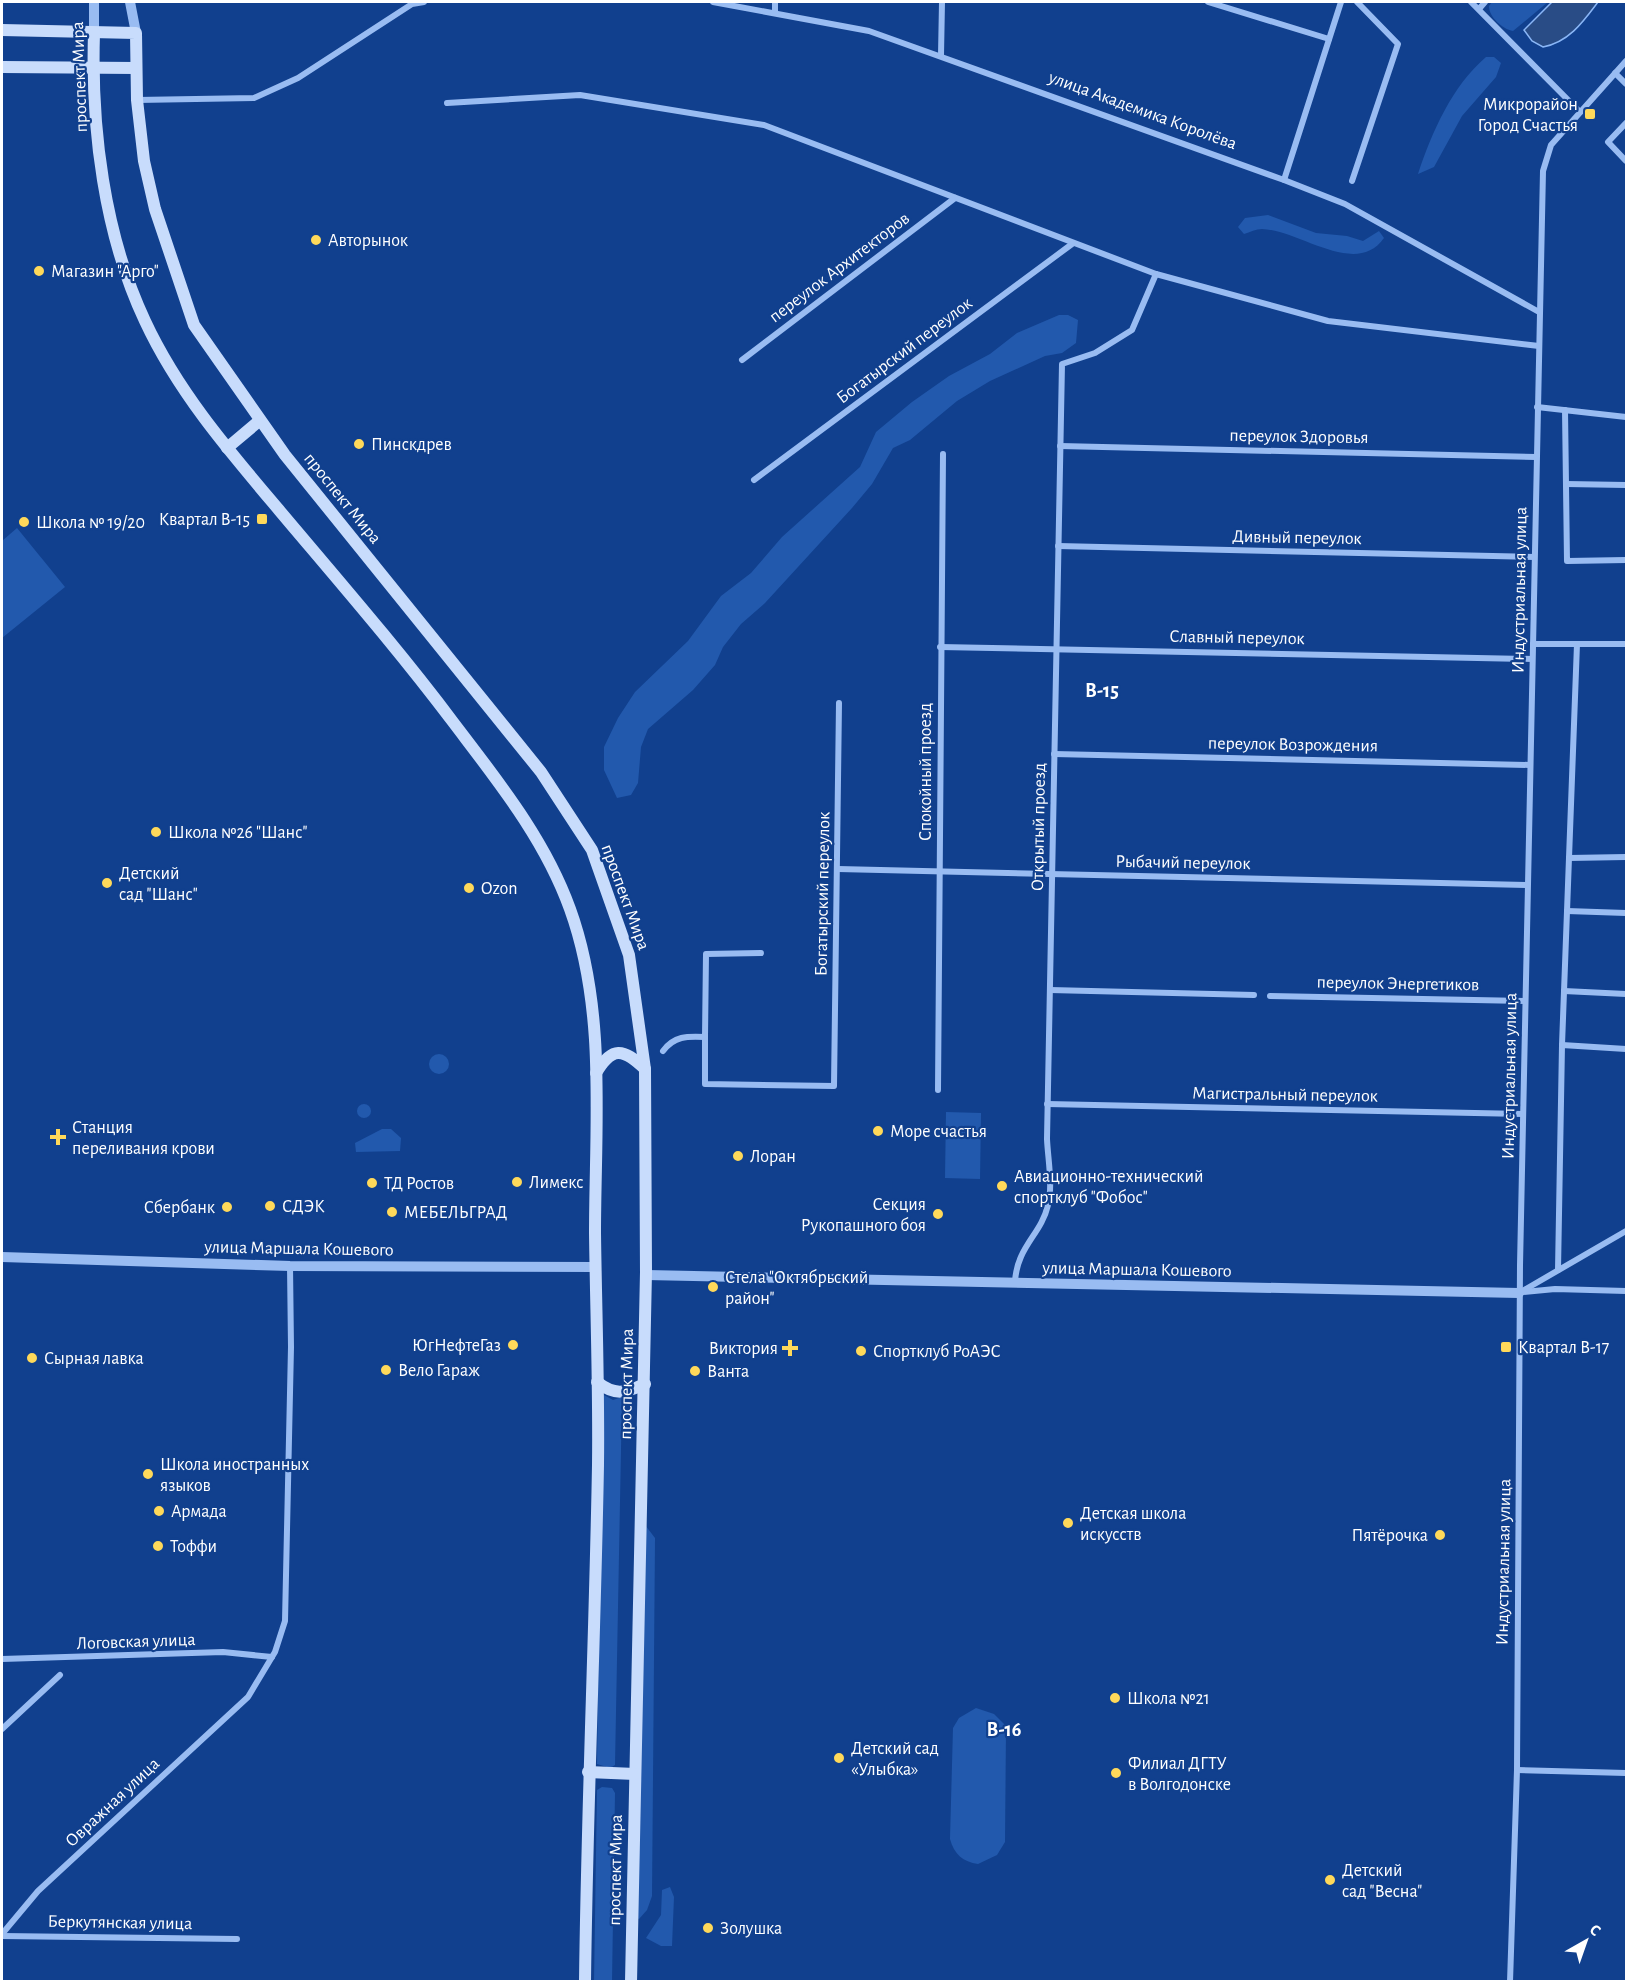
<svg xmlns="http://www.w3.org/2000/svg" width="1628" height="1983" font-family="'Alegreya Sans',sans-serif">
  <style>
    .green { fill: #2259ad }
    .water { fill: #294c86; stroke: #8ab6f6; stroke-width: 1.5 }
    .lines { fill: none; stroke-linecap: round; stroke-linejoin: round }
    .minor { stroke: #99bcf2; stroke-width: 6 }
    .tertiary { stroke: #99bcf2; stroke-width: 10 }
    .secondary { stroke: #c8dcfc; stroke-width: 12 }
    .poi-dot { fill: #ffd95a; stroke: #11408e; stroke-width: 2 }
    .labels { text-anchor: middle; stroke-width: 4.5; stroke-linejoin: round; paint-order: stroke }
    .street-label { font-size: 18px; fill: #fff; stroke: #11408e }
    .poi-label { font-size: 18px; fill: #fff; stroke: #11408e; text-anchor: start }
    .neighbourhood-label { font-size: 20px; font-weight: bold; fill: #fff; stroke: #11408e }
  </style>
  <rect width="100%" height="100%" fill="#11408e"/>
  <g class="green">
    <path d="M1492,2H1548L1513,31C1502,29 1489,17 1489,6Z"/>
    <path d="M1486,57H1494L1501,63L1496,77L1462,116L1434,167L1418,174C1432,132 1452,86 1486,57Z"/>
    <path d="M1268,215L1316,233L1347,236L1363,241L1379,231L1384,238C1356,278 1299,230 1262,229C1256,229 1250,232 1244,234L1238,227L1245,218Z"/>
    <path d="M1059,315H1068L1078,320L1076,343L1062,353L1045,356L990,381L957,401L910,440L893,448L872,484L852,508L765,603L741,624L723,647L715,665L693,690L648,729L641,747L638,783L631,795L617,798L604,770V747L618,718L635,692L688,641L721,596L751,573L782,537L860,467L876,432L912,402L949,376L990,354L1017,333Z"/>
    <path d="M17,528L65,587L2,638V541Z"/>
    <circle cx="439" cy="1064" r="10"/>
    <circle cx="364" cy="1111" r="7"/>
    <path d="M946,1112L981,1113L980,1179L945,1178Z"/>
    <path d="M382,1129H391L401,1138L400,1151L356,1152L355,1143Z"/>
    <path d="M602,1394L613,1400L622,1397L615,1765L610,1768L597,1764Z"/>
    <path d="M642,1521L655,1538L652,1896L647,1910L639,1919L634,1917Z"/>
    <path d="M976,1708L994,1714L1006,1726L1005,1842L997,1855L978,1864C963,1862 954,1854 950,1839L953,1728L959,1718Z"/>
    <path d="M602,1787L612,1788L615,1793L612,1981H594L597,1790Z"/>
    <path d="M670,1887L674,1897L672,1946H661L646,1938L661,1915L662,1890Z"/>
  </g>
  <path class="water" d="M1552,2H1598C1583,22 1569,42 1543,47L1532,41L1524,30Z"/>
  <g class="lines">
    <g class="minor">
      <path d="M713,2L869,31L1284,180L1345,204L1539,312"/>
      <path d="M1208,2L1329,39"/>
      <path d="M1471,2L1580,112"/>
      <path d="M1479,9L1485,2"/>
      <path d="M775,13V2"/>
      <path d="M941,55L942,2"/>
      <path d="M1615,73L1626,84"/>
      <path d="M137,100L254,98L298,78L412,4L424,2"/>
      <path d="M447,103L580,95L764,125L1156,274L1328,321L1539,346"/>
      <path d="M1626,123L1608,142L1626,161"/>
      <path d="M1284,180L1341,2"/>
      <path d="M1352,181L1398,44L1357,2"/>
      <path d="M742,360L955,198"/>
      <path d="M1537,407L1626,417"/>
      <path d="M1565,410L1567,561L1626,560"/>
      <path d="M1060,446L1536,457"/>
      <path d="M754,480L1072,244"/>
      <path d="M1566,484L1626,485"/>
      <path d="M1058,546L1534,557"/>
      <path d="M1533,644H1577L1562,1045"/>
      <path d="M1577,644H1626"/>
      <path d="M940,647L1532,659"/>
      <path d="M1054,754L1530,765"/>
      <path d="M1569,858L1626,857"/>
      <path d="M838,869L1527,885"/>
      <path d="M1567,911L1626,913"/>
      <path d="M1050,990L1254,995"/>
      <path d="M1564,991L1626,994"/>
      <path d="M1270,996L1525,1001"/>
      <path d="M705,1037V1084L834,1086L839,703"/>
      <path d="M663,1051C674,1036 687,1036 705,1037L706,954L761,953"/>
      <path d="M938,1090L943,454"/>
      <path d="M1047,1104L1523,1114"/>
      <path d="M1558,1270L1562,1045L1626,1049"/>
      <path d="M1015,1282C1017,1246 1041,1235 1048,1205C1053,1185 1048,1160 1047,1139L1062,364L1095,353L1132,330L1156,274"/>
      <path d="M1523,1292L1555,1289L1626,1291"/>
      <path d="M1519,1293L1626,1231"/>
      <path d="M2,1659L223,1652L272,1657"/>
      <path d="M2,1729L60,1675"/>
      <path d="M1517,1770L1626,1773"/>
      <path d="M2,1934L38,1891L248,1697L275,1652L285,1621L291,1347L290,1266"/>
      <path d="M2,1936L237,1939"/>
      <path d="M1510,1982L1517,1770L1520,1265L1543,171L1551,145L1626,61"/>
    </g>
    <g class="tertiary">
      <path d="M130,2L136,33"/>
      <path d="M94,33V2"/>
      <path d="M2,1257L290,1266L596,1267"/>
      <path d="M646,1275L1519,1293"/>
    </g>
    <g class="secondary">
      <path d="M2,30L136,33L137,100L144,161L155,209L194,325L285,455L541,772L592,850L629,955L645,1069L646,1272L631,1982"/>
      <path d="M94,33C91,128 104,234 145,321C178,392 229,451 279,510C338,580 398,649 453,722C497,780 545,839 570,909C607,1011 595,1126 595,1233C596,1310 599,1388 598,1465C595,1637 587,1809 585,1982"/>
      <path d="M2,67L136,68"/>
      <path d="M227,448L259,421"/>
      <path d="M596,1073C612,1046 623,1048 645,1069"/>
      <path d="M597,1382C615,1396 625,1393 645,1384"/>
      <path d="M588,1772L635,1774"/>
    </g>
  </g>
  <g class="poi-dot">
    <rect x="1584" y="108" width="12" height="12" rx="3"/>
    <circle cx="316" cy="240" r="6"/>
    <circle cx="39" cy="271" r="6"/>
    <circle cx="359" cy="444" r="6"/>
    <rect x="256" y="513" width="12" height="12" rx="3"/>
    <circle cx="24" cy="522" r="6"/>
    <circle cx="156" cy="832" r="6"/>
    <circle cx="107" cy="883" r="6"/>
    <circle cx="469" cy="888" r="6"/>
    <circle cx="878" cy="1131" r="6"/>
    <path d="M55 1128h6v6h6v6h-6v6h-6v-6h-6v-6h6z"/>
    <circle cx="738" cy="1156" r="6"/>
    <circle cx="517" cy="1182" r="6"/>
    <circle cx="372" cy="1183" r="6"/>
    <circle cx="1002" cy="1186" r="6"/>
    <circle cx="270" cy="1206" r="6"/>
    <circle cx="227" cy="1207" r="6"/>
    <circle cx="392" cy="1212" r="6"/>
    <circle cx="938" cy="1214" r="6"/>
    <circle cx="713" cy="1287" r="6"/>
    <circle cx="513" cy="1345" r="6"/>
    <rect x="1500" y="1341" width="12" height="12" rx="3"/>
    <path d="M787 1339h6v6h6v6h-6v6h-6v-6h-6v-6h6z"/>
    <circle cx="861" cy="1351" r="6"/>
    <circle cx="32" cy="1358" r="6"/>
    <circle cx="386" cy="1370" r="6"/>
    <circle cx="695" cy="1371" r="6"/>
    <circle cx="148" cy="1474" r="6"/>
    <circle cx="159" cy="1511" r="6"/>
    <circle cx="1068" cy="1523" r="6"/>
    <circle cx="1440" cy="1535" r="6"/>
    <circle cx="158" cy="1546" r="6"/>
    <circle cx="1115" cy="1698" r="6"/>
    <circle cx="839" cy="1758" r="6"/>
    <circle cx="1116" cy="1773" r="6"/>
    <circle cx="1330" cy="1880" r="6"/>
    <circle cx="708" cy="1928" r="6"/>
  </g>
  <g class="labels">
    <g class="street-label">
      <text transform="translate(79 77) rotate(-92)" y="6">проспект Мира</text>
      <text transform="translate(1143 110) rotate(20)" y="6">улица Академика Королёва</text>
      <text transform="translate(839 267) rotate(-37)" y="6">переулок Архитекторов</text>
      <text transform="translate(904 350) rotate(-37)" y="6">Богатырский переулок</text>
      <text transform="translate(1299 436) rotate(1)" y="6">переулок Здоровья</text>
      <text transform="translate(343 498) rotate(51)" y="6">проспект Мира</text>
      <text transform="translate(1297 537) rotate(1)" y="6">Дивный переулок</text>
      <text transform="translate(1519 590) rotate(-89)" y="6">Индустриальная улица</text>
      <text transform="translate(1237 637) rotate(1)" y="6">Славный переулок</text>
      <text transform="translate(1293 744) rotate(1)" y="6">переулок Возрождения</text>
      <text transform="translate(925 772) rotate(-90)" y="6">Спокойный проезд</text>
      <text transform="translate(1038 827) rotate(-89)" y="6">Открытый проезд</text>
      <text transform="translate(1183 862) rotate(1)" y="6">Рыбачий переулок</text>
      <text transform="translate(822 894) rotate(-89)" y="6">Богатырский переулок</text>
      <text transform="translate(626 897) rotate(70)" y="6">проспект Мира</text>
      <text transform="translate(1398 983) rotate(1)" y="6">переулок Энергетиков</text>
      <text transform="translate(1509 1076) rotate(-89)" y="6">Индустриальная улица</text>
      <text transform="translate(1285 1094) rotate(1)" y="6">Магистральный переулок</text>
      <text transform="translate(299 1248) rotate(1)" y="6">улица Маршала Кошевого</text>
      <text transform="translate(1137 1269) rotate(1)" y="6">улица Маршала Кошевого</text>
      <text transform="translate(626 1384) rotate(-89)" y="6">проспект Мира</text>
      <text transform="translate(1503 1562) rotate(-89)" y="6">Индустриальная улица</text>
      <text transform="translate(136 1641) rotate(-2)" y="6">Логовская улица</text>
      <text transform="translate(112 1802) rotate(-43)" y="6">Овражная улица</text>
      <text transform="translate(615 1870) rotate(-89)" y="6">проспект Мира</text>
      <text transform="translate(120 1922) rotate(1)" y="6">Беркутянская улица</text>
    </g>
    <g class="poi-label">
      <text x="1578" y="110" text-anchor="end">Микрорайон<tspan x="1578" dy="21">Город Счастья</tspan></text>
      <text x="328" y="246">Авторынок</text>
      <text x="51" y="277">Магазин "Арго"</text>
      <text x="371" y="450">Пинскдрев</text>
      <text x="250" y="525" text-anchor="end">Квартал В-15</text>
      <text x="36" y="528">Школа № 19/20</text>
      <text x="168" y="838">Школа №26 "Шанс"</text>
      <text x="119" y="879">Детский<tspan x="119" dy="21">сад "Шанс"</tspan></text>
      <text x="481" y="894">Ozon</text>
      <text x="72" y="1133">Станция<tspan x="72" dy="21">переливания крови</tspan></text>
      <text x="890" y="1137">Море счастья</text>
      <text x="750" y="1162">Лоран</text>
      <text x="1014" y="1182">Авиационно-технический<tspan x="1014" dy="21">спортклуб "Фобос"</tspan></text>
      <text x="529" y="1188">Лимекс</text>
      <text x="384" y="1189">ТД Ростов</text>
      <text x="926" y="1210" text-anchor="end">Секция<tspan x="926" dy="21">Рукопашного боя</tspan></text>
      <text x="282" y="1212">СДЭК</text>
      <text x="215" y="1213" text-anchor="end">Сбербанк</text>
      <text x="404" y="1218">МЕБЕЛЬГРАД</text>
      <text x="725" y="1283">Стела "Октябрьский<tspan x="725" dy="21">район"</tspan></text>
      <text x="501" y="1351" text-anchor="end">ЮгНефтеГаз</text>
      <text x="1518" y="1353">Квартал В-17</text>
      <text x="778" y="1354" text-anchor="end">Виктория</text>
      <text x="873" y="1357">Спортклуб РоАЭС</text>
      <text x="44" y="1364">Сырная лавка</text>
      <text x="398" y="1376">Вело Гараж</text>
      <text x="707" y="1377">Ванта</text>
      <text x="160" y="1470">Школа иностранных<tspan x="160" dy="21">языков</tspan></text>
      <text x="171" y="1517">Армада</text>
      <text x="1080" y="1519">Детская школа<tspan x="1080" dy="21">искусств</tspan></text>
      <text x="1428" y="1541" text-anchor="end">Пятёрочка</text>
      <text x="170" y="1552">Тоффи</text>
      <text x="1127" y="1704">Школа №21</text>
      <text x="851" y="1754">Детский сад<tspan x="851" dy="21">«Улыбка»</tspan></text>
      <text x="1128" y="1769">Филиал ДГТУ<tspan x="1128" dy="21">в Волгодонске</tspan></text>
      <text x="1342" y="1876">Детский<tspan x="1342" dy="21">сад "Весна"</tspan></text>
      <text x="720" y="1934">Золушка</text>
    </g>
    <g class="neighbourhood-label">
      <text x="1102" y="697">В-15</text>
      <text x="1004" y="1736">В-16</text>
    </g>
  </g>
  <rect width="1628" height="1983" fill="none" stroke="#ffffff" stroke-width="6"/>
  <g transform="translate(1586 1941) rotate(40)" stroke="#11408e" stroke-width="4.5" paint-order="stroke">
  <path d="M0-4.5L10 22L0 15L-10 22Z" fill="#ffffff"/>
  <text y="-9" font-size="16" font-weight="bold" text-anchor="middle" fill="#ffffff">С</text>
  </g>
</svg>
